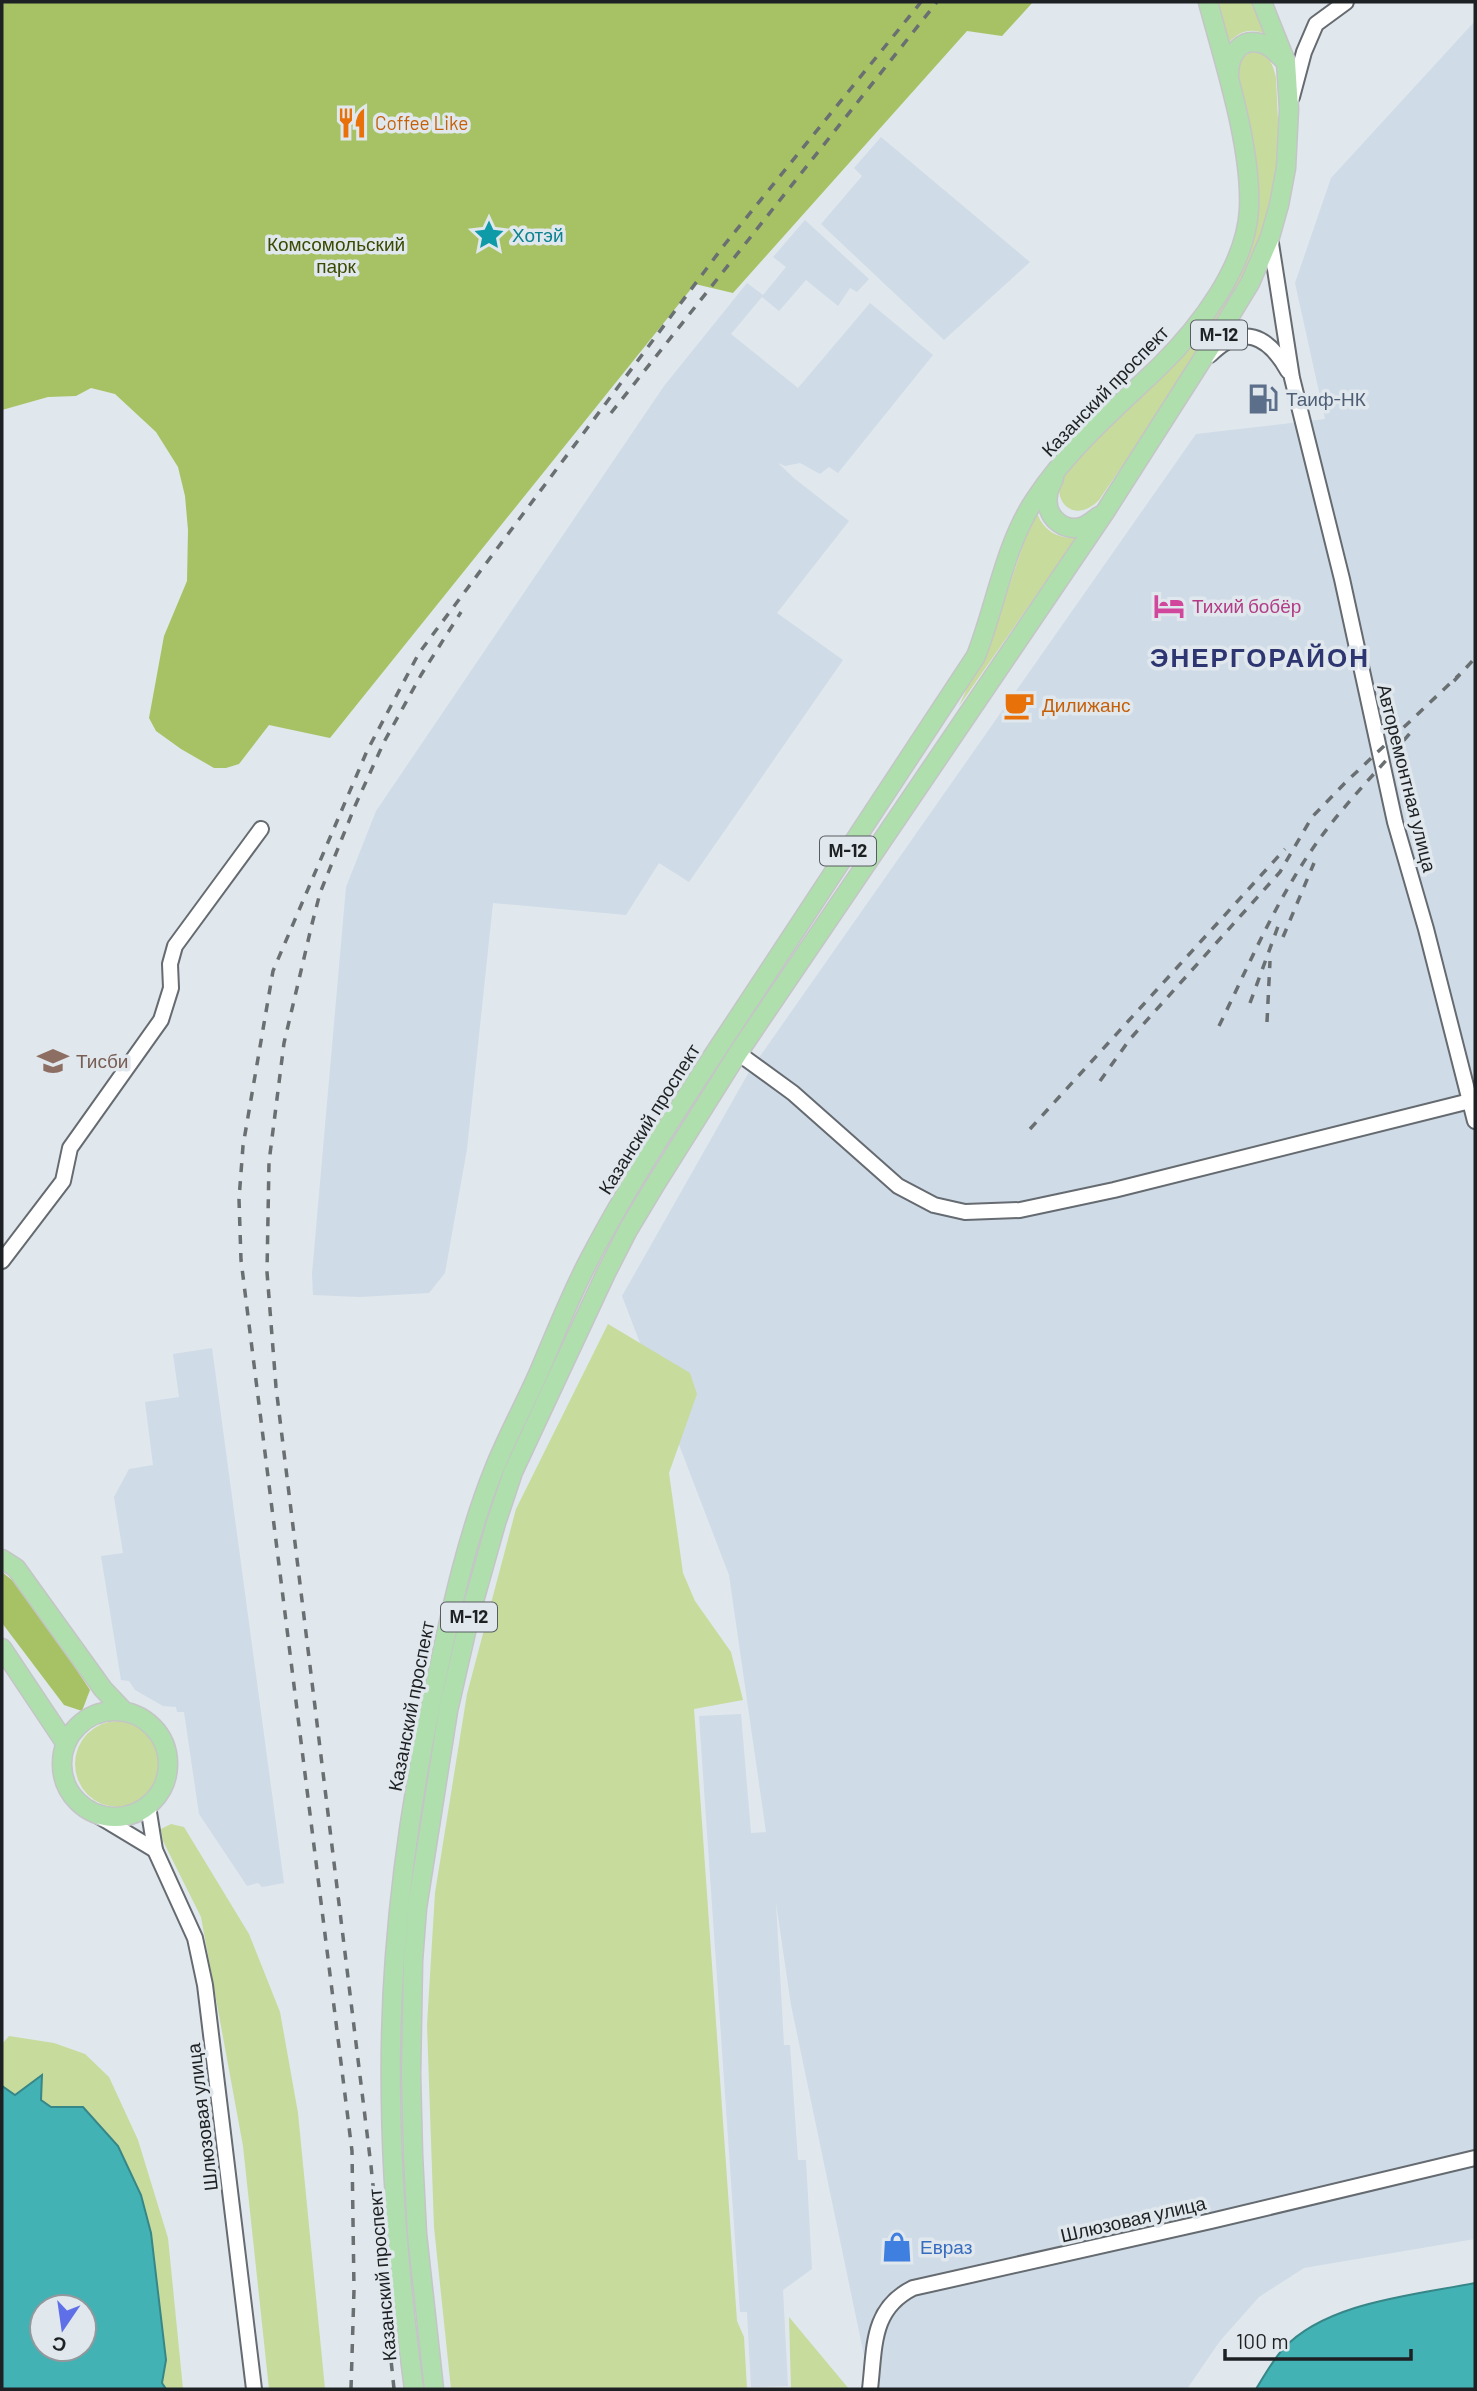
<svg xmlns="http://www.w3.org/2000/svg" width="1477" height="2391" font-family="Barlow,sans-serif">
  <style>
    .built { fill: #cfdbe7 }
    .green { fill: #c7db9c }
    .forest { fill: #a7c264 }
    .water { fill: #42b2b4; stroke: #378688; stroke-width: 2; fill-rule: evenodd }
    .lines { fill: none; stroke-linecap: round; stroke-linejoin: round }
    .minor-casing { stroke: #656b70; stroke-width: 18 }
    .major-casing { stroke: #c4c5c6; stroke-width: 21 }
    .minor { stroke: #fff; stroke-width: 14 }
    .major { stroke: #afdfad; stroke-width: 18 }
    .rail { stroke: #6a6f72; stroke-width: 3.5; stroke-dasharray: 9 9; stroke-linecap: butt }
    .labels { text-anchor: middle; stroke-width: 7; stroke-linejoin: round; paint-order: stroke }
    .shield { fill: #e0e7ed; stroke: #585c60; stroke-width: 2 }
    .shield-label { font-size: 18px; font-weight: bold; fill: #1e2123 }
    .food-label { font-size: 19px; fill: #c56008; stroke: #e0e7ed; text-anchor: start }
    .culture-label { font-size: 19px; fill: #0d838f; stroke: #e0e7ed; text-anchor: start }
    .park-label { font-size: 19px; fill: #3a4a00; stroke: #e0e7ed }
    .street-label { font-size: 19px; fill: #1e2123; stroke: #e0e7ed }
    .service-label { font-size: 19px; fill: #4e5e75; stroke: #e0e7ed; text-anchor: start }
    .hotel-label { font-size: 19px; fill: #b23c85; stroke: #e0e7ed; text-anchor: start }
    .education-label { font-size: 19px; fill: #785e54; stroke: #e0e7ed; text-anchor: start }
    .shop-label { font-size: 19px; fill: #366cbe; stroke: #e0e7ed; text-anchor: start }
    .district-label { font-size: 26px; font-weight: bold; letter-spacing: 2px; fill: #2e3671; stroke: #e0e7ed }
  </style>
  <rect width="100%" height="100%" fill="#e0e7ed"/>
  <g class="built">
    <path d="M1475,21V2239L1304,2268L1259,2297L1220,2341L1187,2389H871L791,2005L776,1903L784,2045H790L798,2160H806L812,2269L783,2290L788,2386L751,2387L747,2312H740L699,1716L741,1714L751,1833L766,1832L729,1575L622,1296L749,1072L1196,434L1325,419L1295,283L1331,178Z"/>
    <path d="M881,137L1030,262L944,340L821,224L862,176L854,168Z"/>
    <path d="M805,220L869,279L857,292L850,288L838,306L806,280L779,311L762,297L731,334L798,388L870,303L933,355L838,473L829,467L820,474L800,463L785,466L778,463L795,479L849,521L777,613L843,660L689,882L659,863L626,915L493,903L467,1149L445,1273L429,1293L360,1297L313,1295L312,1274L346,887L376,811L664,386L747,283L763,295L786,267L773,257Z"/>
    <path d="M212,1348L284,1883L262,1887L258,1883L247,1886L199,1814L184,1712H177L176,1707L163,1706L135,1690L129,1681L121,1680L101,1556L123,1553L114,1497L129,1469L153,1465L145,1402L179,1397L173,1354Z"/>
  </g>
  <g class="green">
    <path d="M1214,2H1256L1269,36C1252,26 1237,31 1226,46Z"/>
    <path d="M1255,52C1270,54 1273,65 1276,78L1280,164L1270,216L1247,273L1208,340L1099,500C1076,524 1050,504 1062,474L1233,284C1266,221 1263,191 1246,124C1241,101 1235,85 1239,61L1249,53Z"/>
    <path d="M1036,507C1039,528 1056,539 1076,538L959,706L997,622Z"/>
    <path d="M608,1324L690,1373L697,1394L669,1473L683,1573L695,1601L731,1652L743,1700L694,1709L737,2321L744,2337L747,2389H451L434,2227L427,2025L435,1893L467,1694L516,1509Z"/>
    <circle cx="118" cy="1764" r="43"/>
    <path d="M171,1824L184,1827L249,1934L280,2012L298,2113L325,2389H269L243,2146L201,1917L163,1841L161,1829Z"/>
    <path d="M9,2036L54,2043L85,2054L109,2077L138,2140L168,2238L183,2389H166L162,2383L166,2360L151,2233L141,2195L83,2107H50L41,2100L15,2096L2,2086V2044Z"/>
    <path d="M789,2317L849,2389H791Z"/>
  </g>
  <g class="forest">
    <path d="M2,2H1033L1002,36L967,31L733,293L695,284L330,738L269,725L239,764L226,768H214L181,749L156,731L149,718L164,636L187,581L188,530L185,496L178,467L156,432L115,394L91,388L76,396L48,397L2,410Z"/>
    <path d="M2,1572L23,1589L90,1690L82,1711L64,1705L2,1623Z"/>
  </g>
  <g class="water">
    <path d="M42,2075L41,2100L51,2107H83L118,2146L141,2195L151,2233L166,2360L162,2383L166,2389H2V2086L15,2095ZM42,2307H84V2349H42Z"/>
    <path d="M1475,2283V2389H1256C1264,2376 1273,2360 1283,2349C1326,2302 1415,2295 1475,2283Z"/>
  </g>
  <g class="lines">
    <g class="minor-casing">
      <g id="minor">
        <path d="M1292,97L1304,52L1316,24L1346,2"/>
        <path d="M1270,237L1292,378L1342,579L1395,822L1426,929L1475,1121"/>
        <path d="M1210,355C1242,323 1268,335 1288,371"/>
        <path d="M738,1053L793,1093L898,1186L934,1205L965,1212L1020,1210L1114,1190L1470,1101"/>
        <path d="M2,1261L63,1181L70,1148L161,1020L171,988L170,964L175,946L261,829"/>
        <path d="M148,1806L155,1850L195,1938L205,1985L254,2389"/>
        <path d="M87,1809L155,1850"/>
        <path d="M870,2389C875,2347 871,2309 913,2288L1211,2221L1475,2158"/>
      </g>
    </g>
    <g class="major-casing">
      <g id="major">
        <path d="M1229,75C1229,54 1241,35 1266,45C1273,48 1278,55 1284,60"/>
        <path d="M1054,478C1052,483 1048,490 1048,495C1044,516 1064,534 1084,526C1089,524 1095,519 1099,516"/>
        <path d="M2,1559L16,1568L103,1689L122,1709"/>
        <path d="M2,1648L66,1744"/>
        <circle cx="115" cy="1764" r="53"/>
        <path d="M414,2389C395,2247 384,2099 395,1956C402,1862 417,1768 437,1676C452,1606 468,1533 495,1467C508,1435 525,1404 539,1372C555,1335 570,1296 589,1260C637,1168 696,1082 753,995C827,882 902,769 976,656C996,605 1005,543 1036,498C1070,447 1115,409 1159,367C1199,328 1246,267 1249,209C1252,147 1224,62 1208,2"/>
        <path d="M434,2389L417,2234L413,2155L411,2074L413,1961L417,1908L448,1711L469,1619L496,1523L513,1472L606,1273L628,1230L655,1185L738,1053L1105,512L1225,324L1250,283L1270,237L1279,205L1286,168L1289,109L1286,62L1262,2"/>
      </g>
    </g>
    <use href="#minor" class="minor"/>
    <use href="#major" class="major"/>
    <g class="rail">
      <path d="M611,413L937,2"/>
      <path d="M1454,681L1475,658"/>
      <path d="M1283,937L1314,863"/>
      <path d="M1250,1003L1280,921"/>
      <path d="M1267,1022L1270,961"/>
      <path d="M1219,1026C1248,967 1274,905 1311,851C1340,808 1378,771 1411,732"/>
      <path d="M1100,1081L1130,1039L1280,872L1312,817L1346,782L1460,674"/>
      <path d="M1030,1129L1285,849"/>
      <path d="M351,2389L354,2290L352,2151L241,1260L239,1199L243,1146L273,971L367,751L419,653L725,244L921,2"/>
      <path d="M394,2389L371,2166L276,1387L267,1272L269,1162L284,1043L312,924L320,893L355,806L384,742L421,675L461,612"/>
    </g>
  </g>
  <defs>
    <g id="restaurant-bare" transform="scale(2.415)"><path d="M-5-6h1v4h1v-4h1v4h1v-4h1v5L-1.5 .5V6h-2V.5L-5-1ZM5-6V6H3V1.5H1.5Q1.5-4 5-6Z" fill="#e8710a" stroke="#e0e7ed" stroke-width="2.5" paint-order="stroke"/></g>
    <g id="sight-bare" transform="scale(2.415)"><path d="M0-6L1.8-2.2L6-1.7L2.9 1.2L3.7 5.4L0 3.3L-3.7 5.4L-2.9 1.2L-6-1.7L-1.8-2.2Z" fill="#0f9aa8" stroke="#e0e7ed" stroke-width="2.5" paint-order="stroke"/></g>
    <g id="fuel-bare" transform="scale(2.415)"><path d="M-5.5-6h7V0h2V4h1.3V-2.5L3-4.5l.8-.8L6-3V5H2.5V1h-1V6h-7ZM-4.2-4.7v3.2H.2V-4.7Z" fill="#5c6f8a" stroke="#e0e7ed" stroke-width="2.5" paint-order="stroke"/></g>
    <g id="hotel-bare" transform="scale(2.415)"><path d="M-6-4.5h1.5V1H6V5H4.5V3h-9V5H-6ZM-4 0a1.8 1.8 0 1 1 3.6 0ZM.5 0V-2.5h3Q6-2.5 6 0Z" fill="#d1479c" stroke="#e0e7ed" stroke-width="2.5" paint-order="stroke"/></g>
    <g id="cafe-bare" transform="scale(2.415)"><path d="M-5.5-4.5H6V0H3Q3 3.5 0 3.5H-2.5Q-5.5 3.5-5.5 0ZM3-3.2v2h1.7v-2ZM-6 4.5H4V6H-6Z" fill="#e8710a" stroke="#e0e7ed" stroke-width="2.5" paint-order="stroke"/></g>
    <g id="university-bare" transform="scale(2.415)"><path d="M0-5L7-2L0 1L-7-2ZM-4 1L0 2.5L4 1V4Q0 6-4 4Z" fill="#8d6e63" stroke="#e0e7ed" stroke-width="2.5" paint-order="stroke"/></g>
    <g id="shop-bare" transform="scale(2.415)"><path d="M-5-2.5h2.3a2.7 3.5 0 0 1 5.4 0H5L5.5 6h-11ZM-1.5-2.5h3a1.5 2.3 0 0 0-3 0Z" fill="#3f7fe0" stroke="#e0e7ed" stroke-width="2.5" paint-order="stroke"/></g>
  </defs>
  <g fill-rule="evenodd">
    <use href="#restaurant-bare" x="352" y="123"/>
    <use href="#sight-bare" x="489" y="235"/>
    <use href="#fuel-bare" x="1263" y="399"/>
    <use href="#hotel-bare" x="1169" y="606"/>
    <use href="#cafe-bare" x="1019" y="705"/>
    <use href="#university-bare" x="53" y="1061"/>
    <use href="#shop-bare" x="897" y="2247"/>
  </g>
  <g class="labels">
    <g class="shield">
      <rect x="1191" y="320.5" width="56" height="29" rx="5"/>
      <rect x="820" y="836.5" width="56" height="29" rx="5"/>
      <rect x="441" y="1602.5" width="56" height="29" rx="5"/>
    </g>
    <g class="shield-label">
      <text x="1219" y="341">М-12</text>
      <text x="848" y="857">М-12</text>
      <text x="469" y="1623">М-12</text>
    </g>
    <g class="food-label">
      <text x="375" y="130">Coffee Like</text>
      <text x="1042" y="712">Дилижанс</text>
    </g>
    <g class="culture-label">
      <text x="512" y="242">Хотэй</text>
    </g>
    <g class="park-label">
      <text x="336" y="251">Комсомольский<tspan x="336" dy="22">парк</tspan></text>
    </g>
    <g class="street-label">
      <text transform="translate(1105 391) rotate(-46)" y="7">Казанский проспект</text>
      <text transform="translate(1407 778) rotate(76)" y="7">Авторемонтная улица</text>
      <text transform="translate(649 1119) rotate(-58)" y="7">Казанский проспект</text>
      <text transform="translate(411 1706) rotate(-79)" y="7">Казанский проспект</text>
      <text transform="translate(202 2117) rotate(-97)" y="7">Шлюзовая улица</text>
      <text transform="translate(1133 2219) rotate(-13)" y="7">Шлюзовая улица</text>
      <text transform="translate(382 2275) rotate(-95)" y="7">Казанский проспект</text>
    </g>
    <g class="service-label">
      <text x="1286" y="406">Таиф-НК</text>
    </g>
    <g class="hotel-label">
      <text x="1192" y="613">Тихий бобёр</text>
    </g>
    <g class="education-label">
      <text x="76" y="1068">Тисби</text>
    </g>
    <g class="shop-label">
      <text x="920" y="2254">Евраз</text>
    </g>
    <g class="district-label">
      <text x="1260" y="667">ЭНЕРГОРАЙОН</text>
    </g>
  </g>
  <rect width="1477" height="2391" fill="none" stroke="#1e2123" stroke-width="7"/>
  <g transform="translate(63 2328) rotate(193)"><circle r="33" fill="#e0e7ed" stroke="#92989c" stroke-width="2"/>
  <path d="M0-5L12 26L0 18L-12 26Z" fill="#5f6fe7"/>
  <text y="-10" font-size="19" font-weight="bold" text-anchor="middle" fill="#1e2123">С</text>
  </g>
  <path d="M1225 2349v10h186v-10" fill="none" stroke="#1e2123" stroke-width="3.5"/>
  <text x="1236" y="2349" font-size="21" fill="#1e2123" stroke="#e0e7ed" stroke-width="5" paint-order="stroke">100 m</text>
</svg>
